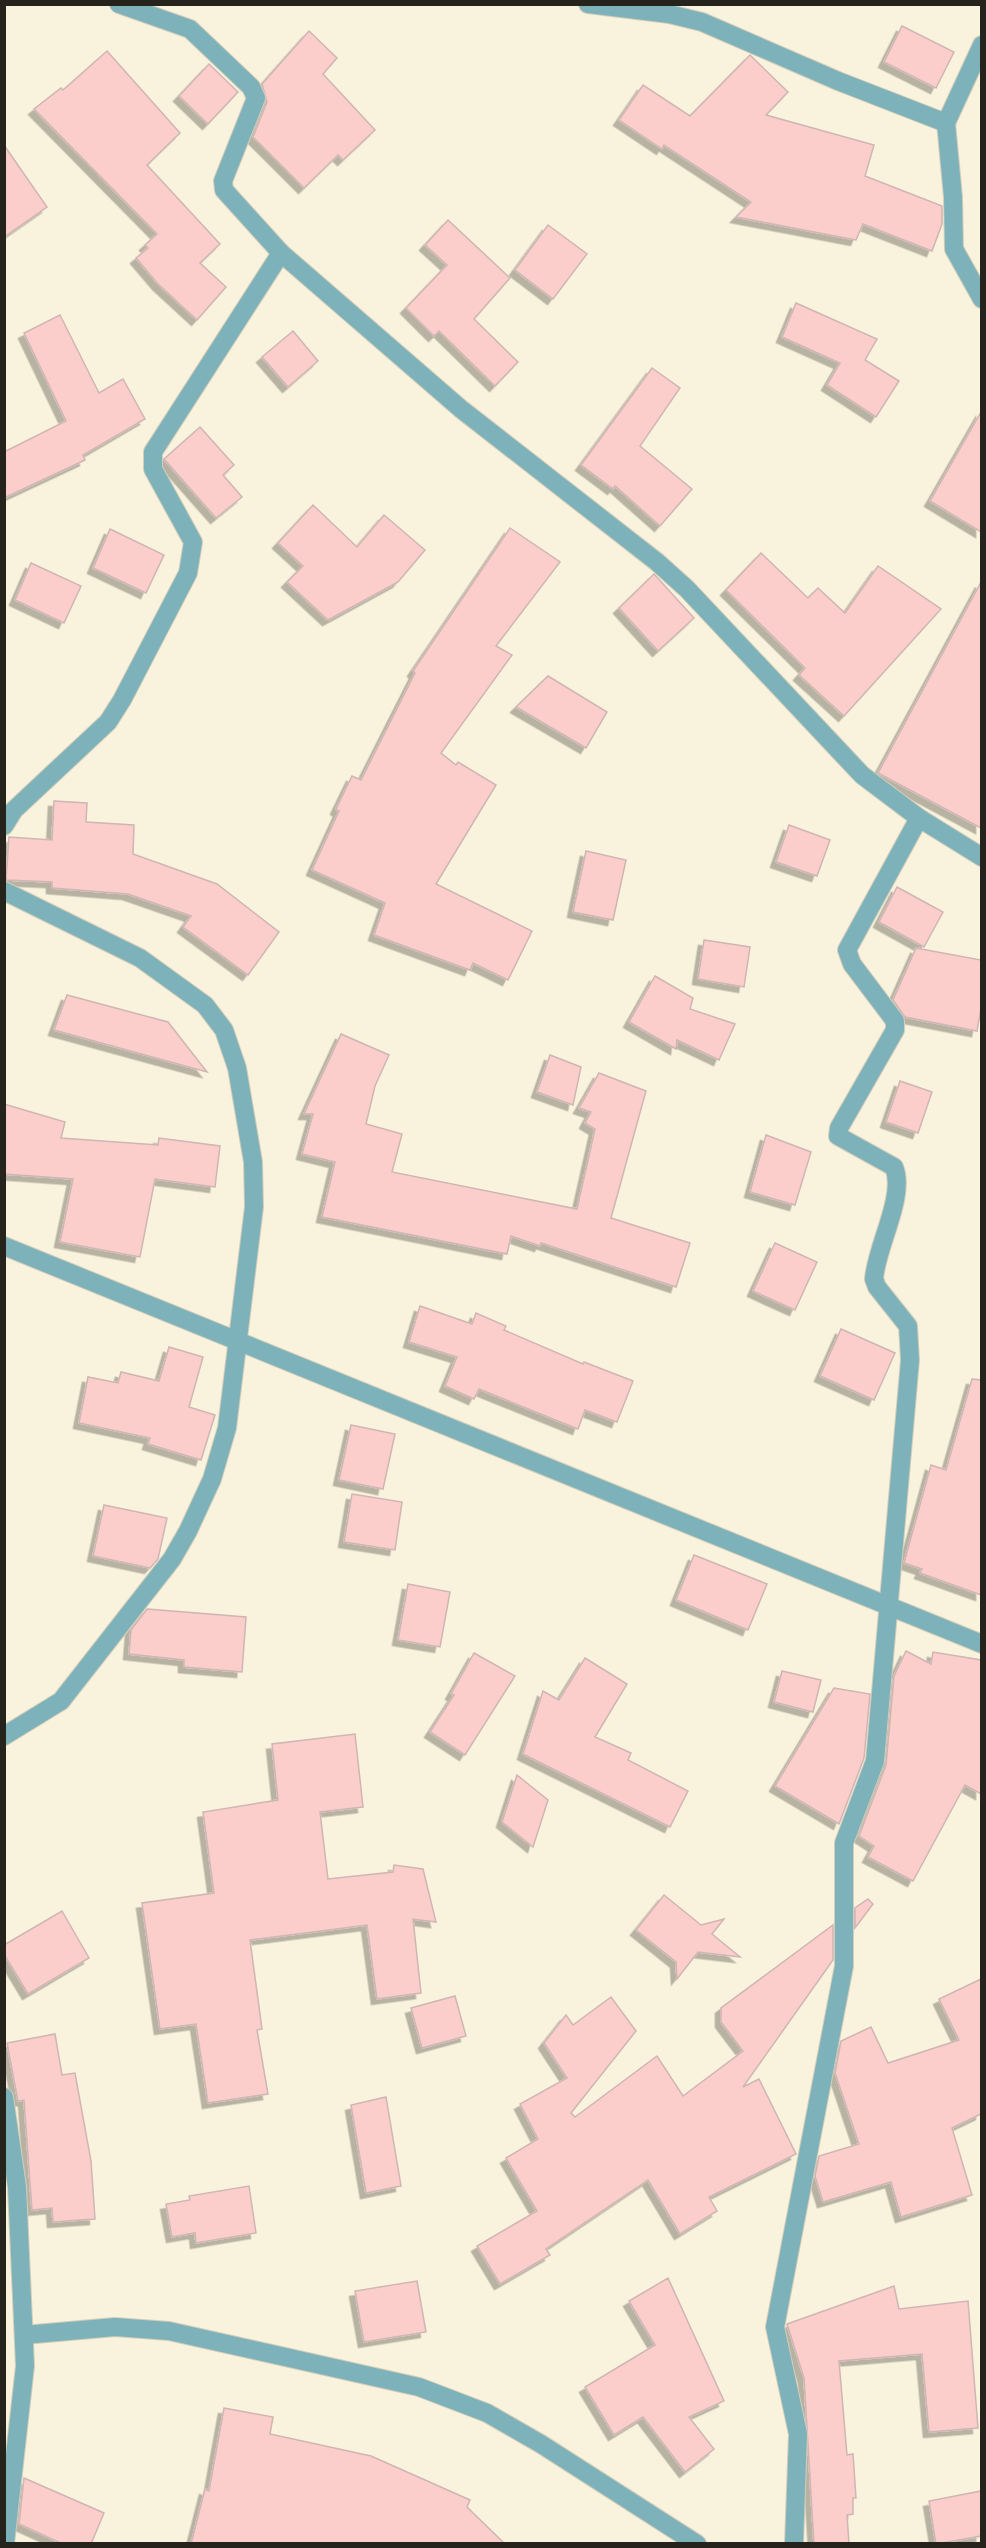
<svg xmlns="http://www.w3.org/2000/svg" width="986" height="2548" font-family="'PT Serif',serif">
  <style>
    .building { fill: #fbcecb; stroke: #cfb5b4; stroke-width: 1.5; filter: url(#shadow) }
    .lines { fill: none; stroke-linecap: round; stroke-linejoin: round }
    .street-casing { stroke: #d3ceba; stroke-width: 20 }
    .street { stroke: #7eb2ba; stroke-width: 18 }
  </style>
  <defs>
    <filter id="shadow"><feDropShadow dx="-5.5" dy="5.5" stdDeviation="0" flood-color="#0004"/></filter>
  </defs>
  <rect width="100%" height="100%" fill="#f9f3dd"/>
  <g class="building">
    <path d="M902,26L954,52L936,88L884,62Z"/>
    <path d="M309,31L337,58L323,74L375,130L343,160L338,155L304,188L253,137L267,102L262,84Z"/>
    <path d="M107,51L180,133L147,165L220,244L200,263L226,287L197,320L158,284L136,258L148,248L145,245L157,234L34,109L61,88L63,90Z"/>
    <path d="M750,55L788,92L766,115L874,145L865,176L942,206V224L932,251L863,224L856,240L736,217L751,202L664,145L662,149L619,120L643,85L690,116Z"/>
    <path d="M209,64L238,92L208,124L179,96Z"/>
    <path d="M4,145L47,207L4,237Z"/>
    <path d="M448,220L510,278L474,319L518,362L495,386L439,331L434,336L406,308L447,265L425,245Z"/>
    <path d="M548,225L587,254L553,299L515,270Z"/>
    <path d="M796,303L877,339L865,360L899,381L876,417L827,385L840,363L782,337Z"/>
    <path d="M60,315L99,393L123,379L145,419L83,455L85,460L4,498V452L66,421L24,333Z"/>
    <path d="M293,331L318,361L288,387L262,357Z"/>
    <path d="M652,368L680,388L640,446L692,489L660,526L615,486L613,489L581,465Z"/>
    <path d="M981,412V532L930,501Z"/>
    <path d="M200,427L234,465L223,475L242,497L216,518L164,459Z"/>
    <path d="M313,505L357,547L384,515L425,550L398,582L328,620L287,582L303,566L278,543Z"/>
    <path d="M510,528L560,562L496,646L512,655L441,753L456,765L458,762L496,785L436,884L532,931L508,980L473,963L470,970L374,935L385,903L312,870L339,811L336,809L352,776L361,780L415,673L413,671Z"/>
    <path d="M110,529L164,555L146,593L93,568Z"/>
    <path d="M761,553L808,598L818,588L845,613L878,566L941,609L844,716L799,675L805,668L726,590Z"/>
    <path d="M31,563L81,586L64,623L15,600Z"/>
    <path d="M654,574L694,618L658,651L619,608Z"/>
    <path d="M981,582V828L878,773Z"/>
    <path d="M548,676L607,712L586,748L516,707Z"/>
    <path d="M54,801L87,803L86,822L134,825L133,854L217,884L279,932L248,975L183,927L191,916L128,894L52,888V882L6,880L9,837L52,840Z"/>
    <path d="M789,825L830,840L817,876L776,862Z"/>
    <path d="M586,851L626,860L613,920L573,912Z"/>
    <path d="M897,887L943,912L924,947L879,922Z"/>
    <path d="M704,940L750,947L744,987L698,979Z"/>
    <path d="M916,948L981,960V1008L977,1031L905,1017L893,1000Z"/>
    <path d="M655,976L693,998L690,1009L735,1024L719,1060L677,1040L676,1049L629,1022Z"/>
    <path d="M67,995L168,1022L207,1072L54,1030Z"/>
    <path d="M341,1034L389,1055L375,1086L366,1124L402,1134L392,1172L577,1209L595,1129L585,1123L591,1112L579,1108L599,1073L646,1091L611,1218L690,1243L676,1287L541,1243L540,1246L511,1236L507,1254L322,1217L335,1162L302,1154L313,1114H304Z"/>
    <path d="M550,1055L581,1067L573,1105L537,1092Z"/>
    <path d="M900,1081L932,1092L918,1133L886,1122Z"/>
    <path d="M4,1104L65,1122L61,1138L158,1145L159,1138L220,1146L215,1187L155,1179L140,1257L60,1242L73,1179L4,1174Z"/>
    <path d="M766,1135L811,1152L795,1205L750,1192Z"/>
    <path d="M775,1243L817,1262L795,1310L753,1291Z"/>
    <path d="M420,1306L472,1324L476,1313L506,1326L504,1330L583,1364L584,1362L633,1381L617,1422L585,1410L578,1429L479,1389L474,1399L445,1386L457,1357L409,1342Z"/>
    <path d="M841,1329L895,1353L874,1400L820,1376Z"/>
    <path d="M169,1347L203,1357L189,1407L215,1415L201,1460L148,1444L150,1438L79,1423L88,1377L118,1383L121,1372L159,1381Z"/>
    <path d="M972,1379L981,1380V1595L920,1573L922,1569L904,1563L931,1465L946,1470Z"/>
    <path d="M351,1425L395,1434L383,1489L339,1480Z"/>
    <path d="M352,1494L402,1502L395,1550L344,1542Z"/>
    <path d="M104,1505L167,1518L158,1559L150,1568L93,1556Z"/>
    <path d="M694,1555L767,1584L748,1630L676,1600Z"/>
    <path d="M408,1584L450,1592L440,1647L398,1640Z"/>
    <path d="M147,1609L246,1617L242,1672L184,1667V1660L129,1654L131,1630Z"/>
    <path d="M906,1651L931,1664L933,1652L981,1660V1794L965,1785L913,1881L868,1857L874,1846L859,1836L886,1765L894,1676Z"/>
    <path d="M474,1653L515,1676L465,1755L430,1732L454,1695L451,1694Z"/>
    <path d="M585,1658L627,1684L595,1737L631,1753L628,1760L688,1791L670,1827L523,1754L543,1691L559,1700Z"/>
    <path d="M782,1671L821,1680L813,1712L774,1702Z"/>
    <path d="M834,1688L870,1694L864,1758L839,1824L775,1786Z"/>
    <path d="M355,1734L363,1807L320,1812L328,1879L393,1872L394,1865L423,1869L436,1922L413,1919L421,1993L377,1999L367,1925L250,1940L262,2029L257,2030L268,2094L208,2103L196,2024L160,2029L142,1903L214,1893L203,1812L278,1800L272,1744Z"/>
    <path d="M517,1775L548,1800L533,1847L502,1822Z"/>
    <path d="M664,1895L701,1925L724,1919L712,1934L740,1957L698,1952L677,1979L676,1962L636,1930Z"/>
    <path d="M868,1899L873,1904L855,1928V1908Z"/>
    <path d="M62,1911L89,1958L28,1994L4,1954V1945Z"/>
    <path d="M833,1925V1960L743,2087L759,2079L796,2154L709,2197L717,2211L680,2234L648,2180L546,2249L550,2255L500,2284L477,2246L537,2211L506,2158L538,2139L520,2104L567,2078L544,2043L566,2015L573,2025L611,1997L636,2031L571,2113L575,2117L657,2056L683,2096L743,2051L721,2022V2008Z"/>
    <path d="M981,1979V2114L952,2128L972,2195L901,2217L891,2182L823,2202L815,2176L819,2156L859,2144L835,2073L841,2041L871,2027L888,2063L959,2040L939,1999Z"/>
    <path d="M455,1996L466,2036L422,2048L411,2008Z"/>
    <path d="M55,2034L62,2075L75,2073L91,2161L95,2219L53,2222L52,2208L32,2210L24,2100L18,2101L7,2043Z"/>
    <path d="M386,2097L401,2186L366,2193L351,2105Z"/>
    <path d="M249,2186L256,2233L196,2243L195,2233L172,2237L166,2204L190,2200L189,2196Z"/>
    <path d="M668,2278L724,2401L689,2417L714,2449L685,2472L643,2417L614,2435L585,2387L655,2345L629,2301Z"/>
    <path d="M417,2281L426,2332L364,2342L355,2291Z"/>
    <path d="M894,2286L899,2309L968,2301L978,2428L929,2432L922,2354L839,2361L847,2455L853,2454L856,2498H853V2514L847,2515L849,2544H814L804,2378L787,2324Z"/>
    <path d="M224,2408L273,2417L270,2434L371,2456L470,2500L467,2507L505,2544H191L205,2489L209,2491Z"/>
    <path d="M24,2478L104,2513L91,2544H63L19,2524Z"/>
    <path d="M981,2491V2536L936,2544L929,2501Z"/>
  </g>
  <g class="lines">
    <g class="street-casing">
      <g id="street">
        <path d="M119,4L190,29L251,87L256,98L223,181L224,190L281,253L461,409L657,562L687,589L862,775L919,818L982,857"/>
        <path d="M588,4L669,14L702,22L838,81L946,123L982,45"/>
        <path d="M946,123L953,197L954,249L982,299"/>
        <path d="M4,826L14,810L108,722L122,700L188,573L193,542L153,469V452L281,253"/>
        <path d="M4,891L140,958L205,1005L224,1030L237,1068L253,1162L254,1207L227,1428L212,1479L188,1531L172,1559L61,1701L4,1736"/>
        <path d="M4,1246L982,1644"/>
        <path d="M4,2097L17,2187L25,2366L5,2544"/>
        <path d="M24,2335L115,2327L169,2331L419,2387L487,2413L541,2444L697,2544"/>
        <path d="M794,2544L798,2434L775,2327L844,1966V1843L875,1761L910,1360L908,1326L877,1287L874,1279C876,1247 906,1196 894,1167L838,1136L839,1128L895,1030V1021L852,964L847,950L919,818"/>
      </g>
    </g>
    <use href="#street" class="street"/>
  </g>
  <rect width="986" height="2548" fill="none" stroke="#25231b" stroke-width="12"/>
</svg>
